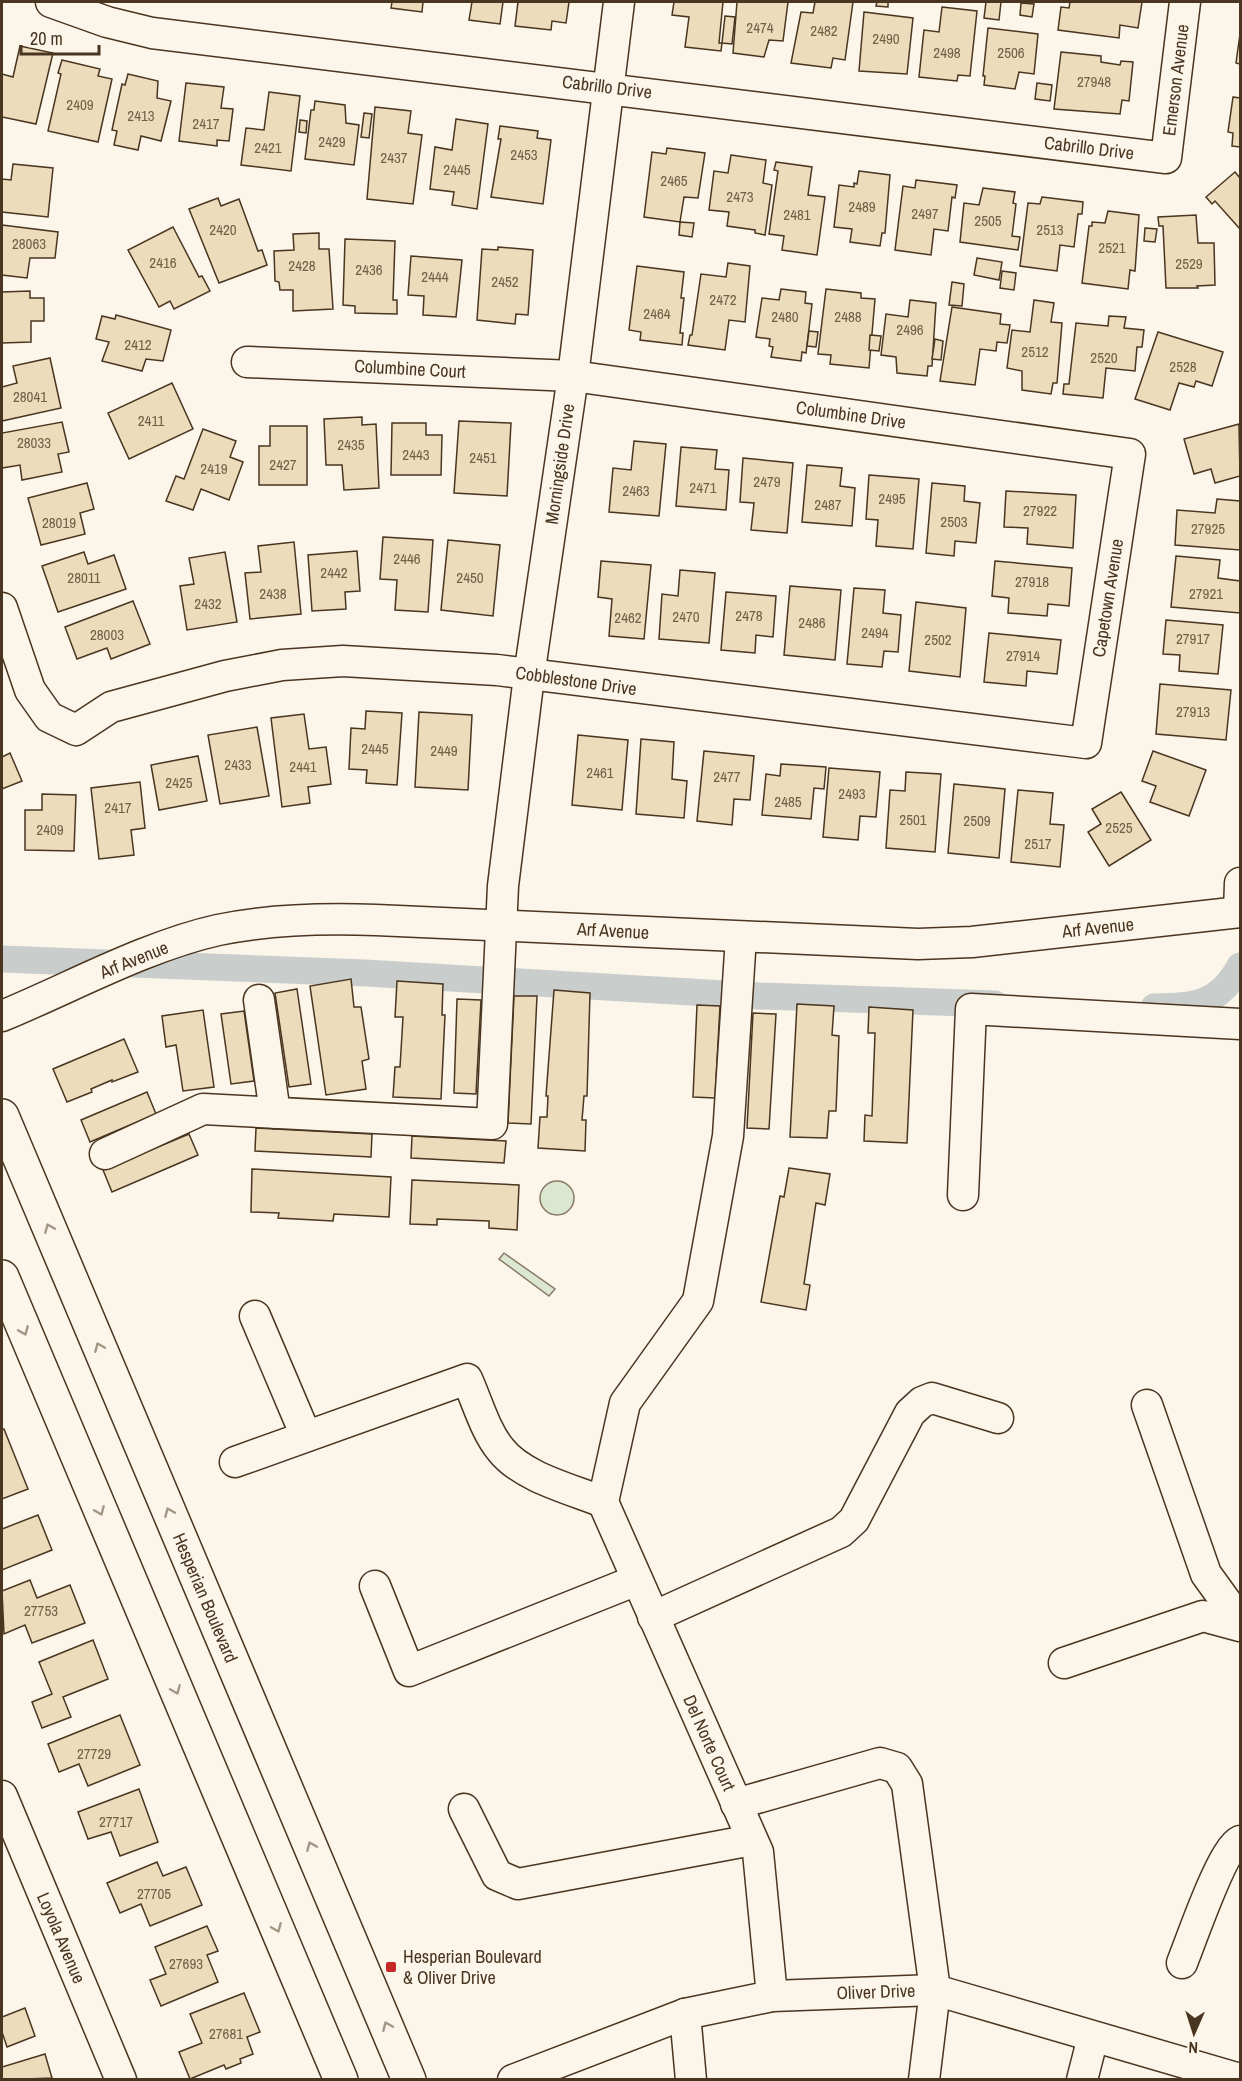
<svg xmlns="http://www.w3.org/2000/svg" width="1242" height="2081" font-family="'Archivo Narrow',sans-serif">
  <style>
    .green { fill: #dce7d0; stroke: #887966; stroke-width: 1.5 }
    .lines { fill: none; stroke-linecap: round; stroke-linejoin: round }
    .canal { stroke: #c9cecd; stroke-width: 27 }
    .building { fill: #ecdcbc; stroke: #4a3520; stroke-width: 1.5 }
    .minor-casing { stroke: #4a3520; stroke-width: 33 }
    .major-casing { stroke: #4a3520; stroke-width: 36 }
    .minor { stroke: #fbf6e9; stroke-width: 30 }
    .major { stroke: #fbf6e9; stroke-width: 33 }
    .oneway { stroke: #a29684 }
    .poi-dot { fill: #c62828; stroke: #fbf6e9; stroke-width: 2 }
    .labels { text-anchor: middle; stroke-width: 4.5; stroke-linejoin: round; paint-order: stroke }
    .number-label { font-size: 15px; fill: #725f47 }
    .street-label { font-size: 18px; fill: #4a3520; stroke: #fbf6e9 }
    .poi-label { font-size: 18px; fill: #4a3520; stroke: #fbf6e9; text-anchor: start }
  </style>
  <rect width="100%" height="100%" fill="#fbf6e9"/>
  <g class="green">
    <circle cx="557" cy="1198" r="17"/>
    <path d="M504,1253L555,1289L549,1296L499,1259Z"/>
  </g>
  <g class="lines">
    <g class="canal">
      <path d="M2,959L365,973L759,996L995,1004"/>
      <path d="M1154,1007C1195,1006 1219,1005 1240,966"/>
    </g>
  </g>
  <g class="building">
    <path d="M392,2H426H423L422,12L391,8Z"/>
    <path d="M472,2H503L500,24L469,20Z"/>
    <path d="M518,2H569L566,23L552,21L551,30L515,26Z"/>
    <path d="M674,2H723L719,43H722L721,51L685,47L689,17L672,15Z"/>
    <path d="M737,2H788L783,41L769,40L764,57L733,53Z"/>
    <path d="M815,2H853L845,60L833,58L831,68L791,63L801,12L813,13Z"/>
    <path d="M877,2H888V7L876,6Z"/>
    <path d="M986,2H1001L999,20L984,18Z"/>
    <path d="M1070,2H1142L1138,28L1120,25L1119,38L1058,30L1061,7L1069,8Z"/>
    <path d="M1021,3L1034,4L1032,17L1020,15Z"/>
    <path d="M942,7L977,11L970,76L958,75L957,81L919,77L924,30L939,32Z"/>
    <path d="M864,12L913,18L907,74L859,71Z"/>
    <path d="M725,16L735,17L732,44L722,43Z"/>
    <path d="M988,28L1038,34L1034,74L1019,72L1015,89L984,85L985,76H983Z"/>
    <path d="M1240,34V64L1236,63Z"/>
    <path d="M20,46L53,53L36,124L2,117V74L13,77Z"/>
    <path d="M1061,52L1101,56V62L1120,65L1121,61L1133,62L1129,101L1122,100L1120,114L1054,109Z"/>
    <path d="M62,60L100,69L98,76L112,79L98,142L48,131L61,74L58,73Z"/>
    <path d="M128,74L158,81L157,98L171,101L161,141L141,136L138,150L114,145L117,131L112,130L122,84L125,85Z"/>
    <path d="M186,83L224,87L221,108L233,109L229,141L217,140V146L179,141Z"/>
    <path d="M1037,83L1052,85L1050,101L1035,99Z"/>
    <path d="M269,92L300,96L291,171L241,165L246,128L264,130Z"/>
    <path d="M1233,97L1240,98V147L1232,146L1233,133L1228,132Z"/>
    <path d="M315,101L345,105L346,123L359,125L354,165L305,159L311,110H314Z"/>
    <path d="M375,107L411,111L408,133L422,135L413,204L367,199Z"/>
    <path d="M364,113L372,114L369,138L361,137Z"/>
    <path d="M456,119L488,124L477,209L452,205L454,192L430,189L435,147L452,150Z"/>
    <path d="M300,120L307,121L306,133L299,132Z"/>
    <path d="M500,126L538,131L537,138L551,140L543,204L491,197L501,139H498Z"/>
    <path d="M667,148L705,153L698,198L684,197L680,222L644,217L652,152L666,154Z"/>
    <path d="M731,155L766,160L763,183L772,185L765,235L755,233V230L727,226L729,212L709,210L714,171L728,173Z"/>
    <path d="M776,162L812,167L808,195L825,197L817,255L782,250L784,236L769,234L778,171L774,170Z"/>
    <path d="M13,164L53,168L48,217L2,212V179L11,180Z"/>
    <path d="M859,171L890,175L885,233H882L880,246L850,242L852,229L834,227L839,185L854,187V183L857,184Z"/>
    <path d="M1235,172L1240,178V229L1215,201L1212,204L1206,197Z"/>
    <path d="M916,180L957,185L955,198L952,197L948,231L934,229L931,255L895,250L903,186L915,188Z"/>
    <path d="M983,188L1015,192L1013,203L1016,204L1012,236L1020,237L1018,250L960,242L964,203L979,205Z"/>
    <path d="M1042,197L1083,202L1082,214H1078L1074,247L1060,245L1057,271L1020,266L1028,203L1040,204Z"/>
    <path d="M218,198L221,206L239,199L258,251L262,250L267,265L219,283L189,209Z"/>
    <path d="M1108,211L1139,215L1135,271L1130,270L1128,289L1082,283L1089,226H1092V222L1105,223Z"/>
    <path d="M1196,215L1198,243H1214L1215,285L1197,286L1198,288H1166L1163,226H1159L1158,217Z"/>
    <path d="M680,222L694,223L692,237L679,235Z"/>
    <path d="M2,225L58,232L55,258H30L27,278L2,275Z"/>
    <path d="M173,227L199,277L202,276L210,291L174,309L170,301L159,307L128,250Z"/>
    <path d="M1145,228L1157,229L1155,242L1144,241Z"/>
    <path d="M319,233V249H329L333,309L293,311V290H280L279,282L275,281L274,251L294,250L293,234Z"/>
    <path d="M345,239L395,241L393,300H397V314L355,313V306L343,305Z"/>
    <path d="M498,247L533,250L528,315L516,314L515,324L477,320L482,249L498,250Z"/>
    <path d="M411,256L462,260L456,317L423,315L424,296L408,295Z"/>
    <path d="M977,258L1002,262L999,280L974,275Z"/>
    <path d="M728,263L750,266L745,322L729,320L725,350L688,345L690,335H692L701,274L726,277Z"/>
    <path d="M637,266L684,272L681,298H684L680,333H683L682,345L640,340L641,332L629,330Z"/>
    <path d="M1002,271L1016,273L1014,290L1000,288Z"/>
    <path d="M952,282L964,284L962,306L949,305Z"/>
    <path d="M781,289L806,292L805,303L812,304L806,353L802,352L801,361L771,357L773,347L769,346L770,339L756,337L762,298L779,300Z"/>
    <path d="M826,289L861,293V298L875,299L869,368L830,364L831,355L818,354Z"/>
    <path d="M30,291V298H44V321H31V342L2,343V292Z"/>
    <path d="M910,300L936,303L932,366H928L927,376L897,373L896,357L881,355L886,314L908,317Z"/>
    <path d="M1034,300L1054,303L1051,322L1062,323L1057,383H1053L1051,394L1022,390V371L1007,368L1012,330L1030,332Z"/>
    <path d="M952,307L1001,314L1000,324L1010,325L1007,343L997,342L996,351L980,349L975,385L940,381Z"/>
    <path d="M116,315L171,330L163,361L146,359L142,371L102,361L109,342L96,339L102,316L115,319Z"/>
    <path d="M1109,316L1126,317L1124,328L1144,330L1142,347H1137L1135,371L1106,368L1103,398L1063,394L1064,384H1069L1076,323L1108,326Z"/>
    <path d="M809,331L818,332L816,347L807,346Z"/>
    <path d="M1158,332L1223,352L1212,386L1196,381L1194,387L1179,383L1170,410L1135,399Z"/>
    <path d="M870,335L881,336L879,351L869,350Z"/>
    <path d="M935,339L943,341L941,360L932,359Z"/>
    <path d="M50,358L61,408L2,421V387L17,383L13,366Z"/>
    <path d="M172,383L193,429L129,459L108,413Z"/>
    <path d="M362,417V425L376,424L379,488L344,490L342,465H326L324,419Z"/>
    <path d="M459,421L511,423L507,496L454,493Z"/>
    <path d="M62,422L69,452L58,454L62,472L22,480L20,465L2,468V433Z"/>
    <path d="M392,423H426V435H442L441,475H391Z"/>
    <path d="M1239,424L1240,476L1215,483L1211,469L1194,474L1184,439Z"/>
    <path d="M270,426H307V485H259V446H270Z"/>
    <path d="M203,429L236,441L230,457L243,462L229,500L201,489L193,510L166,501L176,476L184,479Z"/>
    <path d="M634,441L666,444L659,516L609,512L613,468L631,470Z"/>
    <path d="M681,447L717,450L715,469L729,470L726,510L676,506Z"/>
    <path d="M743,458L793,463L787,533L751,530L754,503L740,502Z"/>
    <path d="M807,465L842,468L840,486L855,488L852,526L802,522Z"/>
    <path d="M869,475L919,479L913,549L876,546L878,520L866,519Z"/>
    <path d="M87,483L94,509L80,513L85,534L41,545L28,498Z"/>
    <path d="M932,483L965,486L964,501L980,503L976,543L955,541L954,556L926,553Z"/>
    <path d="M1006,491L1076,495L1073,548L1027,544L1028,528L1004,527Z"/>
    <path d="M1217,499L1240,501V550L1175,545L1177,510L1215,513Z"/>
    <path d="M383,537L433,540L428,612L395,610L397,580L380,579Z"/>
    <path d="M448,540L500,545L493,616L441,610Z"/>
    <path d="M294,542L301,614L250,619L245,573L261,572L258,546Z"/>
    <path d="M357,551L360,591L345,592L346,609L312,611L308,555Z"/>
    <path d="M84,552L88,564L114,555L126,589L58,612L42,566Z"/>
    <path d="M225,552L237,622L187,630L180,586L194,584L189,558Z"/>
    <path d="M1176,556L1220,560L1218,578L1240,581V613L1171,607Z"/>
    <path d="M601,561L651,565L644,639L609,636L612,599L598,597Z"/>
    <path d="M995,561L1072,568L1069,606L1048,604L1047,616L1008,613L1009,598L992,596Z"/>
    <path d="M680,570L715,573L709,643L659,639L662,594L678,596Z"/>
    <path d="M790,586L841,590L835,660L784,655Z"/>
    <path d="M854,588L885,590L883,613L901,615L898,652L884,651L882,667L847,664Z"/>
    <path d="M726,592L776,596L773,637L756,635L755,653L721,650Z"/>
    <path d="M133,601L150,644L111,659L107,648L77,659L65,627Z"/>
    <path d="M916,602L966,608L960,677L909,671Z"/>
    <path d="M1166,620L1223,625L1218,674L1179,671L1180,655L1163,654Z"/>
    <path d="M989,633L1061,640L1057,674L1027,671L1026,686L984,682Z"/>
    <path d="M1160,684L1231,690L1226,740L1156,734Z"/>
    <path d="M366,711L402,713L397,785L366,783L367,770L349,769L351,728L365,729Z"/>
    <path d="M419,712L472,715L468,790L415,787Z"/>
    <path d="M304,714L309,749L326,747L331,784L308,787L310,803L282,807L271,718Z"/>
    <path d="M257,727L269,796L220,804L208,735Z"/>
    <path d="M578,735L628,740L622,810L572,805Z"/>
    <path d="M641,739L674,742L672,779L687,781L684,818L636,814Z"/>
    <path d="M704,751L754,756L750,800L734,799L732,825L697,821Z"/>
    <path d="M1153,751L1206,770L1189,816L1150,802L1156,786L1142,781Z"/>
    <path d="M10,753L22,781L2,789V757Z"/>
    <path d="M198,756L207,801L159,810L151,765Z"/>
    <path d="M781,764L826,767L824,789L814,788L811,819L762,815L766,774L780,776Z"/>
    <path d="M829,768L880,772L876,817L860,816L858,840L823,837Z"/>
    <path d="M906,772L941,774L935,852L886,848L890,790L905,791Z"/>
    <path d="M140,782L145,828L131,830L134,855L99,859L91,788Z"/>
    <path d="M954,784L1005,789L999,858L948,853Z"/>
    <path d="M1018,790L1053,793L1050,824L1064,825L1060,867L1011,862Z"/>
    <path d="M1121,792L1151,840L1109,866L1088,832L1101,824L1092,809Z"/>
    <path d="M42,794L76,795L74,851L25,850V810H42Z"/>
    <path d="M351,979L354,1007H361L369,1059L362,1061L366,1089L326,1095L310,986Z"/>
    <path d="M397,981L443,984L442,1015H445L441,1099L393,1097L395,1067H400L403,1017H395Z"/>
    <path d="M297,989L311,1084L289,1087L275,993Z"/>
    <path d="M554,990L590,993L587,1096H584L582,1120H586L585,1151L538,1148L540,1117H547L548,1096H546Z"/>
    <path d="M514,996H537L531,1124L508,1123Z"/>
    <path d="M457,999L481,1000L476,1094L454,1093Z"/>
    <path d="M797,1004L834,1006L832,1035L839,1036L836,1111H829L827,1138L790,1137Z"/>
    <path d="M697,1005L720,1006L715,1098L693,1097Z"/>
    <path d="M869,1007L913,1010L907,1143L864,1141L865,1115L872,1116L875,1033H868Z"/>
    <path d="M203,1010L214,1087L183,1091L176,1045L166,1047L162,1016Z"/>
    <path d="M244,1011L254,1081L231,1084L221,1014Z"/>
    <path d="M753,1013L776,1014L769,1129L747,1128Z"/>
    <path d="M124,1039L138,1072L112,1082V1080L91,1089L92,1092L67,1102L53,1069Z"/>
    <path d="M147,1092L156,1114L90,1142L81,1120Z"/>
    <path d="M256,1128L372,1134L371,1157L255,1151Z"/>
    <path d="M189,1134L198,1155L112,1192L103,1170Z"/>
    <path d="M412,1136L506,1141L504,1163L411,1158Z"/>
    <path d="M789,1168L830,1174L825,1205L816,1203L804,1284L810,1285L806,1310L761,1302L780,1196L784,1197Z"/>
    <path d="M252,1169L391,1177L389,1217L334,1214L333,1221L278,1218L279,1213L251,1212Z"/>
    <path d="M412,1180L519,1185L517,1230L489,1228V1221L437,1219V1225L410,1224Z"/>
    <path d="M4,1429L28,1489L2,1499V1430Z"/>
    <path d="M38,1515L52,1550L2,1570V1529Z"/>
    <path d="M30,1580L37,1598L70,1585L85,1623L32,1643L25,1625L4,1634L2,1591Z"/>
    <path d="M93,1640L108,1679L63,1697L71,1717L42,1728L32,1702L52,1694L39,1662Z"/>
    <path d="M120,1715L140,1765L88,1786L79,1764L59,1772L48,1744Z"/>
    <path d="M139,1789L158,1842L120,1856L111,1832L88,1839L78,1812Z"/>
    <path d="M157,1862L163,1876L186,1867L202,1905L150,1926L141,1904L120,1913L107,1883Z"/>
    <path d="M207,1926L218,1951L207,1955L218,1982L161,2006L150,1980L166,1974L155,1947Z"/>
    <path d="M244,1993L260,2032L247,2037L253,2054L240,2059L241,2063L226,2069L224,2065L190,2079L179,2052L202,2043L190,2014Z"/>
    <path d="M25,2008L35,2036L7,2047L2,2032V2017Z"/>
    <path d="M45,2054L52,2078L2,2080V2067Z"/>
  </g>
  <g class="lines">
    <g class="minor-casing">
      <g id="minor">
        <path d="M51,2L107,22L152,33L1166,158L1185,2"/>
        <path d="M2,608L30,690L49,717L76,730L111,707L225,676L282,665L343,661L497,670L1086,743L1130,454L573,376L247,362"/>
        <path d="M1239,912L1240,883"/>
        <path d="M259,1000L275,1113"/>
        <path d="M2,1016C70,988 146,946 218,930C270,919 323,918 376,920L918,944L972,942L1240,912"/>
        <path d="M105,1154L203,1109L492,1124L503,886L529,676L573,376L619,2"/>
        <path d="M963,1195L971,1009L1240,1024"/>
        <path d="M255,1316L306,1436"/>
        <path d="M1147,1405L1206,1574L1240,1621"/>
        <path d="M235,1462L467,1379C477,1401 485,1431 501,1450C522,1477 571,1489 603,1502"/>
        <path d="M603,1502L625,1403L698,1301L728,1136L741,937"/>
        <path d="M603,1502L758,1852L772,1996"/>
        <path d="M375,1586L409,1671L637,1580"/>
        <path d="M653,1617L841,1532L854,1520L910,1413L922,1402L932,1398L998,1418"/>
        <path d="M1064,1663L1203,1616L1240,1626"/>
        <path d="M2,1796L121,2080"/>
        <path d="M736,1804L880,1763L897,1768L907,1784L935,1990L924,2080"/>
        <path d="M464,1809L497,1875L518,1884L752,1840"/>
        <path d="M1182,1963C1191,1941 1222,1849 1240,1841"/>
        <path d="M685,2014L691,2080"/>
        <path d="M513,2080L685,2014L772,1996L935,1990L1240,2079"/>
        <path d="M1082,2080L1093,2037"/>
      </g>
    </g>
    <g class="major-casing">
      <g id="major">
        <path d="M2,1116L409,2080"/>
        <path d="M2,1277L341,2080"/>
      </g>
    </g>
    <use href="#minor" class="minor"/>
    <use href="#major" class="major"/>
  </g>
  <defs><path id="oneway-chevron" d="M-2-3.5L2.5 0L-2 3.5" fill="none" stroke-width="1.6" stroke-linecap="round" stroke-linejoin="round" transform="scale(1.5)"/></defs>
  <g class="oneway">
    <use href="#oneway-chevron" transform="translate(49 1228) rotate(-113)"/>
    <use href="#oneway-chevron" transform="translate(24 1331) rotate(67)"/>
    <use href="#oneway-chevron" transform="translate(99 1347) rotate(-113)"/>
    <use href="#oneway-chevron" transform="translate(100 1511) rotate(67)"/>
    <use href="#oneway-chevron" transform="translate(169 1512) rotate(-113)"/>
    <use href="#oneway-chevron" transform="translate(176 1690) rotate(67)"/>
    <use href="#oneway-chevron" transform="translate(311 1846) rotate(-113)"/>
    <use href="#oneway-chevron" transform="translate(277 1928) rotate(67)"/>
    <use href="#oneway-chevron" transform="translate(387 2026) rotate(-113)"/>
  </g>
  <rect class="poi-dot" x="385" y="1961" width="12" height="12" rx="3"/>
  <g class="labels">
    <g class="number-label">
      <text x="760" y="33">2474</text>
      <text x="824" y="36">2482</text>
      <text x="886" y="44">2490</text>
      <text x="947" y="58">2498</text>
      <text x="1011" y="58">2506</text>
      <text x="1094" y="87">27948</text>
      <text x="80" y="110">2409</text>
      <text x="141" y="121">2413</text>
      <text x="206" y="129">2417</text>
      <text x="332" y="147">2429</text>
      <text x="268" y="153">2421</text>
      <text x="524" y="160">2453</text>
      <text x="394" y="163">2437</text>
      <text x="457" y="175">2445</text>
      <text x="674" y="186">2465</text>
      <text x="740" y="202">2473</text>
      <text x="862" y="212">2489</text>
      <text x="925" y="219">2497</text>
      <text x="797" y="220">2481</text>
      <text x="988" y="226">2505</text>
      <text x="223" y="235">2420</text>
      <text x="1050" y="235">2513</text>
      <text x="29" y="249">28063</text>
      <text x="1112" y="253">2521</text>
      <text x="163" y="268">2416</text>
      <text x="1189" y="269">2529</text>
      <text x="302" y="271">2428</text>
      <text x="369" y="275">2436</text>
      <text x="435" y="282">2444</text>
      <text x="505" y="287">2452</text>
      <text x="723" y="305">2472</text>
      <text x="657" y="319">2464</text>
      <text x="785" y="322">2480</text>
      <text x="848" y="322">2488</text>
      <text x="910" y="335">2496</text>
      <text x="138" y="350">2412</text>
      <text x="1035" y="357">2512</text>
      <text x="1104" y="363">2520</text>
      <text x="1183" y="372">2528</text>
      <text x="30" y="402">28041</text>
      <text x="151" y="426">2411</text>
      <text x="34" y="448">28033</text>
      <text x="351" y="450">2435</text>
      <text x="416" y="460">2443</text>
      <text x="483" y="463">2451</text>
      <text x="283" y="470">2427</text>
      <text x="214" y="474">2419</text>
      <text x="767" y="487">2479</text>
      <text x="703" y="493">2471</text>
      <text x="636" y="496">2463</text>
      <text x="892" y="504">2495</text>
      <text x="828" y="510">2487</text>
      <text x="1040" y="516">27922</text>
      <text x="954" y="527">2503</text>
      <text x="59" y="528">28019</text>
      <text x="1208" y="534">27925</text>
      <text x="407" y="564">2446</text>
      <text x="334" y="578">2442</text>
      <text x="84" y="583">28011</text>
      <text x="470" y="583">2450</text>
      <text x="1032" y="587">27918</text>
      <text x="273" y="599">2438</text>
      <text x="1206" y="599">27921</text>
      <text x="208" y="609">2432</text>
      <text x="749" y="621">2478</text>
      <text x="686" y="622">2470</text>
      <text x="628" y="623">2462</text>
      <text x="812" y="628">2486</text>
      <text x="875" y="638">2494</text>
      <text x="107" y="640">28003</text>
      <text x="1193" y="644">27917</text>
      <text x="938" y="645">2502</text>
      <text x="1023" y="661">27914</text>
      <text x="1193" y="717">27913</text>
      <text x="375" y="754">2445</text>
      <text x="444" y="756">2449</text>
      <text x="238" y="770">2433</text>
      <text x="303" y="772">2441</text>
      <text x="600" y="778">2461</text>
      <text x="727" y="782">2477</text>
      <text x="179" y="788">2425</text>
      <text x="852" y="799">2493</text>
      <text x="788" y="807">2485</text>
      <text x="118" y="813">2417</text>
      <text x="913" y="825">2501</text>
      <text x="977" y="826">2509</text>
      <text x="1119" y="833">2525</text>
      <text x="50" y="835">2409</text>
      <text x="1038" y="849">2517</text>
      <text x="41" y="1616">27753</text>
      <text x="94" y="1759">27729</text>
      <text x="116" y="1827">27717</text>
      <text x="154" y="1899">27705</text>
      <text x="186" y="1969">27693</text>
      <text x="226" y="2039">27681</text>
    </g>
    <g class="street-label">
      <text transform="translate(1176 80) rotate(-83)" y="6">Emerson Avenue</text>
      <text transform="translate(607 87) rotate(7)" y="6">Cabrillo Drive</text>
      <text transform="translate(1089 148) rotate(7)" y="6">Cabrillo Drive</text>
      <text transform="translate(410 369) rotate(3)" y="6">Columbine Court</text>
      <text transform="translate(851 415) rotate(8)" y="6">Columbine Drive</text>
      <text transform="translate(560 464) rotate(-82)" y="6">Morningside Drive</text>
      <text transform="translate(1108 598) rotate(-81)" y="6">Capetown Avenue</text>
      <text transform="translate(576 681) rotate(8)" y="6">Cobblestone Drive</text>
      <text transform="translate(1098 928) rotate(-6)" y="6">Arf Avenue</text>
      <text transform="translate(613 931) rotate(3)" y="6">Arf Avenue</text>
      <text transform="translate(134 960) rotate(-22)" y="6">Arf Avenue</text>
      <text transform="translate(205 1598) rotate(67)" y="6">Hesperian Boulevard</text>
      <text transform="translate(709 1743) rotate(66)" y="6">Del Norte Court</text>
      <text transform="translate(61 1938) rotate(67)" y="6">Loyola Avenue</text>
      <text transform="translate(876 1992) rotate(-2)" y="6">Oliver Drive</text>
    </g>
    <g class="poi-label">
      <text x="403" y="1963">Hesperian Boulevard<tspan x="403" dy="21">&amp; Oliver Drive</tspan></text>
    </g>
  </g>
  <rect width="1242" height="2081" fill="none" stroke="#4a3520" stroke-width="6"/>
  <g transform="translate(1194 2033) rotate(183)" stroke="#fbf6e9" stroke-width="4.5" paint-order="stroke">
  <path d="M0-4.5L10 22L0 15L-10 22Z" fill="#4a3520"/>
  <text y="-9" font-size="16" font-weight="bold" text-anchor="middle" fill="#4a3520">N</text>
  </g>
  <path d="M21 45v9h78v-9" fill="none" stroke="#4a3520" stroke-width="3"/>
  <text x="30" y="45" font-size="18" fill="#4a3520" stroke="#fbf6e9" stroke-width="4.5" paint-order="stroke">20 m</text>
</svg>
